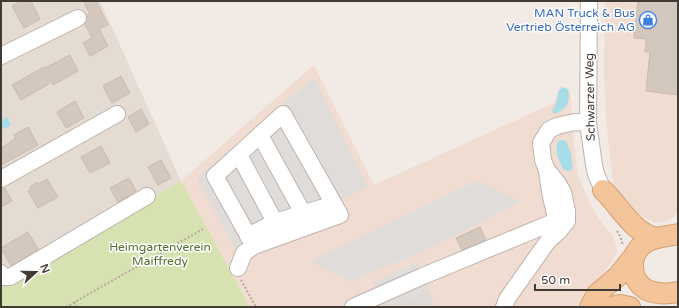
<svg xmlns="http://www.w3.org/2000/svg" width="679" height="308" font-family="'Varela Round',sans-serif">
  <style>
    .residential { fill: #e4dbd3 }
    .commercial { fill: #f1dcd1 }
    .industrial { fill: #e0dad7 }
    .green { fill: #d7e2b1 }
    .parking { fill: #dfdcda }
    .water { fill: #a6dde9 }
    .building { fill: #d4c7be; stroke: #cbbaaf }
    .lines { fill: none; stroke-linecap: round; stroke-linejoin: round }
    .minor-casing { stroke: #beb3ac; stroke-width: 18 }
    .major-casing { stroke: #d89e6c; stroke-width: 22 }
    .path { stroke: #bba89b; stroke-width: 2; stroke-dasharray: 2 2; stroke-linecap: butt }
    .minor { stroke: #fff; stroke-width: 16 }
    .major { stroke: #f4c59a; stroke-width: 20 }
    .labels { text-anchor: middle; stroke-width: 3; stroke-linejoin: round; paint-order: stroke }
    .shop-label { font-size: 12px; fill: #366cbe; stroke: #fff; text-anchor: end }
    .street-label { font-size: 12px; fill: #423a35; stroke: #fff }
    .park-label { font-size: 12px; fill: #566e2e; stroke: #fff }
  </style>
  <rect width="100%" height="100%" fill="#f1eae5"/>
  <path class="residential" d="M1,1H100L181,181L1,284Z"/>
  <g class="commercial">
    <path d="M605,1H678V210L675,216L668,221L656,223L635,213L613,183L606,119L604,71Z"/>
    <path d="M314,65L374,185L554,103L559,90L562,87L570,90L574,143L578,176L592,208L605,227L613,235L616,245L617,253L612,262L601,276L585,292L577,307H250L181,181Z"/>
  </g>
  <path class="industrial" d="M429,290L435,307H399Z"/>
  <path class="green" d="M181,181L250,307H1V284Z"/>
  <g class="parking">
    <path d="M314,77L368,187L251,241L236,250L197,179Z"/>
    <path d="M477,181L520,201L474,226L410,257L351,281L312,263L319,257Z"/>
    <path d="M417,262L429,290L399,307H375L377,305L378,296L373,283Z"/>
  </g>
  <g class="water">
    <path d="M562,87L568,89C571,103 566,110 554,114L552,112C554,107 556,104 557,99C559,94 557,91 562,87Z"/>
    <path d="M7,117L11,125L1,130V121Z"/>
    <path d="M563,140L566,141L571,153L573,168L570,171L564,170C559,162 554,151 558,141Z"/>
  </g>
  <g class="building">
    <path d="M21,1H31L40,19L24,28L12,6Z"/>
    <path d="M84,1H96L108,25L99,29L108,46L90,56L83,43L92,38L85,24L87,16L90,15Z"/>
    <path d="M638,1H678V95L646,91L650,52H645L646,39L634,38Z"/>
    <path d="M70,55L78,71L53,85L52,82L21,100L12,85L44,67L45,68Z"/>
    <path d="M121,76L130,93L112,103L103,86Z"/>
    <path d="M75,101L84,118L66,128L57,112Z"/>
    <path d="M141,109L149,124L136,132L128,117Z"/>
    <path d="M28,127L38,145L1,165V148L16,138L14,135Z"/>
    <path d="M101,146L110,163L90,173L81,157Z"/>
    <path d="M161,160L171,178L158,185L148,167Z"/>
    <path d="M129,178L136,191L118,202L110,188Z"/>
    <path d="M47,179L58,197L38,208L28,191L31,189L30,187L37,182L38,184Z"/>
    <path d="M1,188H5L12,201L1,207Z"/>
    <path d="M480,227L486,240L462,250L456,238Z"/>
    <path d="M28,232L38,249L11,266L1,248Z"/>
  </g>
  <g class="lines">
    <g class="minor-casing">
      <g id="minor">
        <path d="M589,1L588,123L594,165L596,174L603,190"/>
        <path d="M1,56L78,18"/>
        <path d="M260,135L303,213"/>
        <path d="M239,155L275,222L248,236"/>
        <path d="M547,172L551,197L559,231"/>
        <path d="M1,179L117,114"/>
        <path d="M275,222L334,204"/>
        <path d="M238,268L244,253L254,246L340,215L283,114L215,176L254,246"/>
        <path d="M1,273L3,277H10L147,196"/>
        <path d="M353,307L423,276L556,221"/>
        <path d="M504,307L507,299L548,241L559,231L567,221V211L563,192L557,182L547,170L543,160L541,143L549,130L557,126L575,122L588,123"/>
      </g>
    </g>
    <g class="major-casing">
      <g id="major">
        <path d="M603,190C620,206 632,232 656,238"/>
        <path d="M678,234C667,237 655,236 645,243C628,254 629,280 647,290C656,294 668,294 678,292"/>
        <path d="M590,307L597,294L618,276L634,256"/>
        <path d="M611,307L620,305L630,307"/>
      </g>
    </g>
    <g class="path">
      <path d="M617,231L620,236L623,245"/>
      <path d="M241,280L256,307"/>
      <path d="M74,302L77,307"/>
      <path d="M66,307L203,229"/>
    </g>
    <use href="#minor" class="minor"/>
    <use href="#major" class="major"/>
  </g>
  <defs>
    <g id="shop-ring" transform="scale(0.9)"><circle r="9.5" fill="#fff" stroke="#3f7fe0" stroke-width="1.5"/><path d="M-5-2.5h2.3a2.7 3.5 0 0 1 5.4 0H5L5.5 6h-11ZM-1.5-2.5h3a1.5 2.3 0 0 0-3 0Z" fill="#3f7fe0"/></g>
  </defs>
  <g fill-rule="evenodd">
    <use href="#shop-ring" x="648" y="20"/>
  </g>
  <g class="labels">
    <g class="shop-label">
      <text x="635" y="17">MAN Truck &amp; Bus<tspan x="635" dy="14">Vertrieb Österreich AG</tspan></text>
    </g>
    <g class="street-label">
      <text transform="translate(590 97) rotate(-91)" y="4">Schwarzer Weg</text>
    </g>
    <g class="park-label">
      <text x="160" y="251">Heimgartenverein<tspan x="160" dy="14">Maiffredy</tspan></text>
    </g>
  </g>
  <rect width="679" height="308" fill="none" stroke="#423a35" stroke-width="4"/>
  <g transform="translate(36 272) rotate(69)" stroke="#ffffff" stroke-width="3" paint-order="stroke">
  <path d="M0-3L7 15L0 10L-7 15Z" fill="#423a35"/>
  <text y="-6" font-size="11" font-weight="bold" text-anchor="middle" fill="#423a35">N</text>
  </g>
  <path d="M535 284v6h85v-6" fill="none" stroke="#423a35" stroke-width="2"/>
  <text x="541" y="284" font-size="12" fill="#423a35" stroke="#ffffff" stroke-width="3" paint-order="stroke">50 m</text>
</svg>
